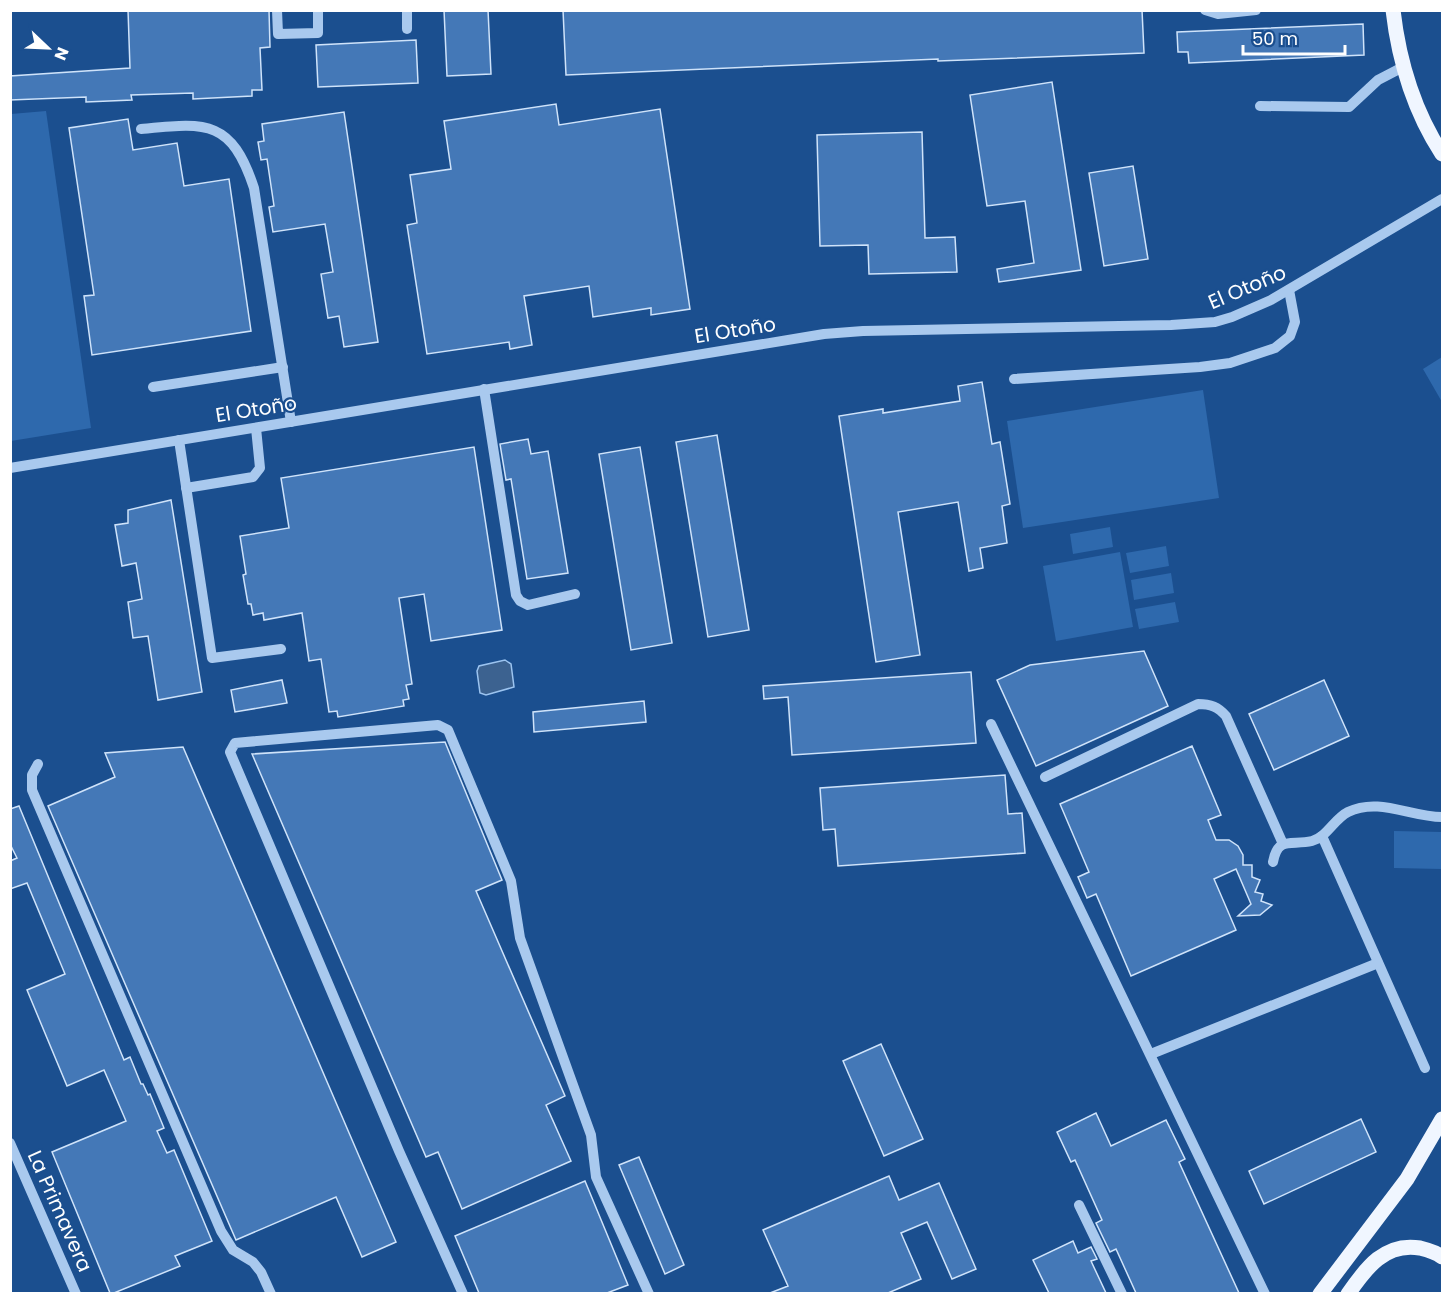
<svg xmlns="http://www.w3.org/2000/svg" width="1453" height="1304" font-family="Poppins,sans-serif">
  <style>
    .green { fill: #2e69ad }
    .water { fill: #3c6290; stroke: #9cc4f0; stroke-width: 1.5 }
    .building { fill: #4478b7; stroke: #cfe3fa; stroke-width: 1.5 }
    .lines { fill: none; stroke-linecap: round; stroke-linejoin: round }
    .minor { stroke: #a9c9ee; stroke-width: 10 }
    .major { stroke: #f0f6ff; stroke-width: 15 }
    .labels { text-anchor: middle; stroke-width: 4.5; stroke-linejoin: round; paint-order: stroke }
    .street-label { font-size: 20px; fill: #fff; stroke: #1b4f8f }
  </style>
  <rect width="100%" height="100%" fill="#1b4f8f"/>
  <g class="green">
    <path d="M46,111L91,428L11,441V114Z"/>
    <path d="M1442,357V402L1423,369Z"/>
    <path d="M1203,390L1219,498L1023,528L1007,421Z"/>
    <path d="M1110,527L1113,547L1073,554L1070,534Z"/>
    <path d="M1166,546L1169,566L1130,573L1126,553Z"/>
    <path d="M1120,552L1133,627L1056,641L1043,566Z"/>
    <path d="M1171,573L1174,593L1134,600L1131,580Z"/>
    <path d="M1175,602L1179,622L1139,629L1135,609Z"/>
    <path d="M1394,831L1442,832V869L1394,868Z"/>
  </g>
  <path class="water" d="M505,660L511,664L514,687L486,695L480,693L477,671L479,666Z"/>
  <g class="building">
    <path d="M128,10H269L270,47L260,48L262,90H252V96L193,99V93L131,95L132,100L86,102V97L10,100V76L130,68Z"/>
    <path d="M444,10H488L491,74L447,76Z"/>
    <path d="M563,10H1142L1144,53L938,61V59L566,75Z"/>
    <path d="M1363,24L1364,55L1189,63L1188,52H1178L1177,32Z"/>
    <path d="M416,40L418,83L318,87L316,45Z"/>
    <path d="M1052,82L1081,270L999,282L997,269L1034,263L1025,201L987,206L970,95Z"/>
    <path d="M556,104L559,125L660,109L690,309L651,315V308L593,317L589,286L524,296L532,345L510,349L509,342L427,354L407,225L417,223L410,175L451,169L444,121Z"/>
    <path d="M344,112L378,342L344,347L339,316L328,318L321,274L333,272L325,224L273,232L269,207L274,206L267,159L261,160L258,142L264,141L262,124Z"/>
    <path d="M128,119L133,150L177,143L184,186L229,179L251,331L92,355L84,296L94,295L69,128Z"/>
    <path d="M922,132L925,238L955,237L957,272L869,274L868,245L820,246L817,135Z"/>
    <path d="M1133,166L1148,259L1104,266L1089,173Z"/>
    <path d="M982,382L992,444L1000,442L1010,504L1002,506L1007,543L980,548L983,568L969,571L958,502L898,512L920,655L876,662L839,416L883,409V413L960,401L958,386Z"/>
    <path d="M717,435L749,630L708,637L676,442Z"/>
    <path d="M528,439L531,454L548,451L568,573L527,579L511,479L506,480L500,444Z"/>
    <path d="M474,447L502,630L431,641L424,594L399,598L412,684L406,685L409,699L403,700L404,706L338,717L337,711L329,712L321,659L309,661L302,613L264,620L263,613L253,615L251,604H248L243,575L246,574L240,536L289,528L281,478Z"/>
    <path d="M640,447L672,643L631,650L599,454Z"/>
    <path d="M171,500L202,692L158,700L148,636L133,638L128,602L142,599L136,563L122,566L115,525L128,523V510Z"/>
    <path d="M1144,651L1168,706L1036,766L997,680L1030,665Z"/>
    <path d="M971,672L976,743L792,755L788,697L764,699L763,686Z"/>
    <path d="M282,680L287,703L235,712L231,690Z"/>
    <path d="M1324,680L1349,736L1274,770L1249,714Z"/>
    <path d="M644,701L646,722L534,732L533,712Z"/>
    <path d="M445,742L502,880L476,891L565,1096L546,1105L571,1161L462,1209L438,1152L426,1157L252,754Z"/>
    <path d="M1192,746L1221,815L1208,820L1216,840H1229L1238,846L1243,855V865H1252V877L1260,880L1255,892L1263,894L1261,901L1272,905L1260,915L1238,916L1251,904L1236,869L1214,879L1236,930L1131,976L1096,894L1087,898L1078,877L1089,872L1060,804Z"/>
    <path d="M183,747L396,1242L362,1257L336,1197L236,1240L48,806L115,777L105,753Z"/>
    <path d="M1005,775L1008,814L1022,813L1025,853L838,866L835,829L823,830L820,788Z"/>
    <path d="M19,806L124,1060L130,1057L141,1084H143L148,1095L150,1094L164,1128L157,1131L167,1153L174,1150L212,1241L175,1256L180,1266L114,1293H110L52,1152L126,1121L104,1070L67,1086L27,990L65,974L27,883L10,889V861L17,858L10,844V809Z"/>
    <path d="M881,1044L923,1139L884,1156L843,1061Z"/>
    <path d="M1096,1113L1111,1146L1166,1120L1185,1159L1179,1162L1239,1293H1136L1116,1249L1110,1252L1096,1223L1102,1220L1075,1160L1071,1162L1057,1132Z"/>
    <path d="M1361,1119L1376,1152L1264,1204L1249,1171Z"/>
    <path d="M639,1157L684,1265L665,1274L619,1165Z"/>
    <path d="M889,1176L899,1200L939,1183L976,1269L952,1279L927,1222L901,1233L921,1279L888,1293H770L788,1286L763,1230Z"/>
    <path d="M585,1181L628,1285L607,1293H479L455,1236Z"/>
    <path d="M1073,1241L1078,1253L1091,1247L1097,1259L1091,1261L1106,1293H1049L1033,1260Z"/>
  </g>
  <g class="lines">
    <g class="minor">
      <path d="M277,10L278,34L318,33V10"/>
      <path d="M407,10V29"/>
      <path d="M1205,10L1218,14L1256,10"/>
      <path d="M1260,106L1349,107L1378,80L1403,67"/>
      <path d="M141,129C205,123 231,118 254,188L291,422"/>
      <path d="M1014,379L1200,367L1230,363L1275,348L1290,336L1295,322L1289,290"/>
      <path d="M153,387L283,367"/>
      <path d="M484,389L516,595L520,601L528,605L575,594"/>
      <path d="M179,440L212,658L281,649"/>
      <path d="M10,468L824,334L863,331L1171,325L1215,322L1232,317L1271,300L1442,199"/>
      <path d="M186,488L253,477L260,468L256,428"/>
      <path d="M991,724L1265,1294"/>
      <path d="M38,764L32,775V790L221,1231L233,1250L253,1262L261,1272L271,1294"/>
      <path d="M1045,777L1198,704C1211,704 1218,707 1226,716L1283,844"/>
      <path d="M1322,836L1425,1068"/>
      <path d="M1273,862C1278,835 1292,846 1312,841C1327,837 1334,819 1348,812C1379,797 1410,817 1442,817"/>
      <path d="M1151,1054L1378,963"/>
      <path d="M10,1143L76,1294"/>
      <path d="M1079,1205L1122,1294"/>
      <path d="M463,1294L399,1151L230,752L235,743L438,725L448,730L511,881L520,938L591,1135L596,1177L649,1294"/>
    </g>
    <g class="major">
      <path d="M1393,10C1399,62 1414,111 1442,154"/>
      <path d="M1320,1294L1407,1179L1442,1119"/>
      <path d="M1348,1294C1366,1268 1385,1242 1420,1248C1428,1250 1436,1252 1442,1257"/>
    </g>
  </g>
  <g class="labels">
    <g class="street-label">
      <text transform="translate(1247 287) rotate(-23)" y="7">El Otoño</text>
      <text transform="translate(735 330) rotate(-9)" y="7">El Otoño</text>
      <text transform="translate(256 409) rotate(-9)" y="7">El Otoño</text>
      <text transform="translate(60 1211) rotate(66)" y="7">La Primavera</text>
    </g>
  </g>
  <rect width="1453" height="1304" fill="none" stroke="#ffffff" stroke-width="24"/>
  <g transform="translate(48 48) rotate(113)" stroke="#1b4f8f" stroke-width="4.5" paint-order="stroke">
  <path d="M0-4.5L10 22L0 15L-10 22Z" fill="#ffffff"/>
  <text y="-9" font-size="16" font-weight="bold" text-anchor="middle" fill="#ffffff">N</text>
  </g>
  <path d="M1243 45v9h102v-9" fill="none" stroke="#ffffff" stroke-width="3"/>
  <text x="1252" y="45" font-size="18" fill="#ffffff" stroke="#1b4f8f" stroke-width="4.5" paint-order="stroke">50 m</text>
</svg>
